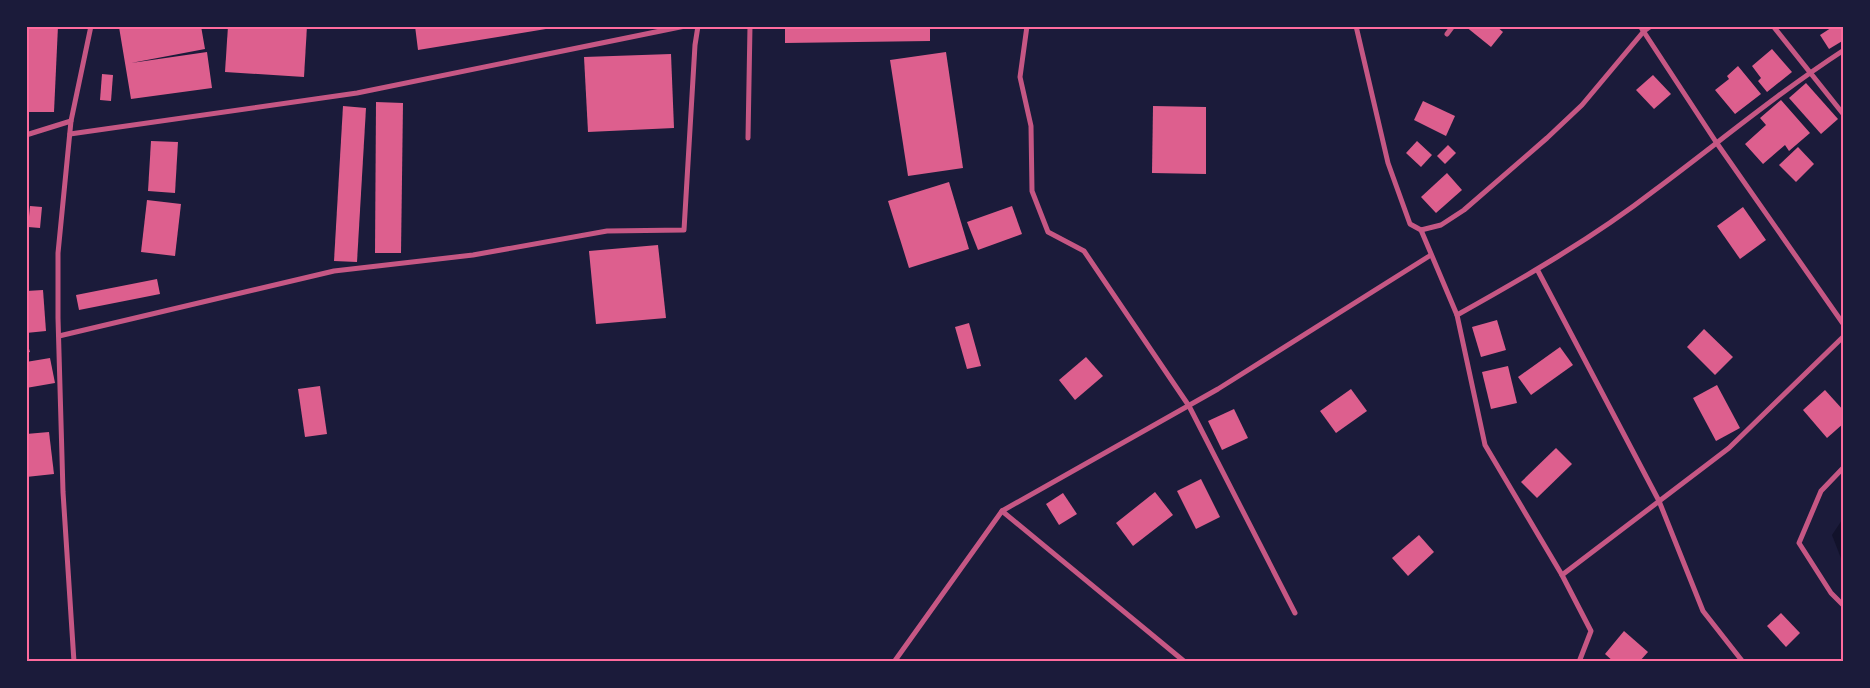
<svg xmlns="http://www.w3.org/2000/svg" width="1870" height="688" font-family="Manrope,sans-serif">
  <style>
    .water { fill: #12122b }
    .building { fill: #dd5f8e }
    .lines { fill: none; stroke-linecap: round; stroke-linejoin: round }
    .minor { stroke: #c65784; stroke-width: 5 }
    .neatline { fill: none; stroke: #ff6b9d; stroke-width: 2 }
  </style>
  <rect width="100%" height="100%" fill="#1b1b3a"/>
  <path class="water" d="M1844,517V566L1832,535Z"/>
  <g class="building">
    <path d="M26,26H58L54,112H26Z"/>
    <path d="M201,26L205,49L131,63L207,52L212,88L131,99L119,27Z"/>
    <path d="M228,26H307L304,77L225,72Z"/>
    <path d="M415,26H558V27L418,50Z"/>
    <path d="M785,26H930V41L785,43Z"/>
    <path d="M1465,26H1496L1503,32L1491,47Z"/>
    <path d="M1834,26H1844V40L1829,49L1820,35Z"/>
    <path d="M1772,49L1792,72L1767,92L1758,81L1761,78L1752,66Z"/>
    <path d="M946,52L963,168L908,176L890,60Z"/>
    <path d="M671,54L674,128L588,132L584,57Z"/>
    <path d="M1738,66L1761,94L1735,114L1715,90L1729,79L1727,76Z"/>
    <path d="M102,74L113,75L111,101L100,100Z"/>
    <path d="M1653,75L1671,94L1654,109L1636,90Z"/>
    <path d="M1806,83L1838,119L1821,134L1789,98Z"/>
    <path d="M1781,100L1810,133L1789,151L1785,145L1763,164L1745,144L1766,125L1760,118Z"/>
    <path d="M1423,101L1455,116L1446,136L1414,120Z"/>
    <path d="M376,102L403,103L401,253H375Z"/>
    <path d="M343,106L366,108L357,262L334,261Z"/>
    <path d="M1153,106L1206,107V174L1152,173Z"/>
    <path d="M151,141L178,142L175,193L148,191Z"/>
    <path d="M1417,141L1432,155L1421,167L1406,153Z"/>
    <path d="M1448,145L1456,153L1445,164L1437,156Z"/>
    <path d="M1798,147L1814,164L1796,182L1779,165Z"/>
    <path d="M1447,173L1462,190L1436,213L1421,197Z"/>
    <path d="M949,182L969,249L909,268L888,201Z"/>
    <path d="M147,200L181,204L175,256L141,252Z"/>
    <path d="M30,206L42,207L40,228L28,227Z"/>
    <path d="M1012,206L1022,234L978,250L967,222Z"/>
    <path d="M1743,207L1766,240L1740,259L1717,226Z"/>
    <path d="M658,245L666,318L596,324L589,251Z"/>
    <path d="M157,279L160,294L79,310L76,295Z"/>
    <path d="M43,290L46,331L26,333V291Z"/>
    <path d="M1497,320L1506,350L1481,357L1472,327Z"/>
    <path d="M969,323L981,366L967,369L955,327Z"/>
    <path d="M1704,329L1733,357L1715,375L1687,347Z"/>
    <path d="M26,339L30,352L26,353Z"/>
    <path d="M1560,347L1573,365L1531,395L1518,377Z"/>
    <path d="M1086,357L1103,376L1075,400L1059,380Z"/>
    <path d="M50,358L55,383L26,388V362Z"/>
    <path d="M1508,366L1517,403L1491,409L1482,372Z"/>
    <path d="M1717,385L1740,428L1716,441L1693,398Z"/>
    <path d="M320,386L327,434L305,437L298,389Z"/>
    <path d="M1351,389L1367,411L1336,433L1320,411Z"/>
    <path d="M1825,390L1844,411V423L1827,438L1803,410Z"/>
    <path d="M1234,409L1248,438L1222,450L1208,421Z"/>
    <path d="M49,432L54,474L26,477V434Z"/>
    <path d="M1556,448L1572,464L1537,498L1521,482Z"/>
    <path d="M1201,479L1220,517L1196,529L1177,491Z"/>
    <path d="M1155,492L1173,515L1133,546L1116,523Z"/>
    <path d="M1063,493L1077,514L1059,525L1046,504Z"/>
    <path d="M1419,535L1434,552L1408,576L1392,558Z"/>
    <path d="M1781,613L1800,633L1786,647L1767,626Z"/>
    <path d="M1624,631L1648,652L1639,662H1614L1605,654Z"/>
  </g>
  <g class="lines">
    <g class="minor">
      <path d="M1027,26L1020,77L1031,126L1032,191L1048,232L1084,251L1189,406L1295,613"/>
      <path d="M1356,26L1388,163L1410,224L1421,230L1441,225L1464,210L1547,138L1582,105L1644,31L1651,26"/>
      <path d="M1640,26L1716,142L1844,325"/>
      <path d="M1773,26L1844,115"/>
      <path d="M1447,34L1453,26"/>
      <path d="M71,121L58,253V318L63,492L74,662"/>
      <path d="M70,134L357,93L685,26"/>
      <path d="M26,135L71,121L91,26"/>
      <path d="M748,138L750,26"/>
      <path d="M1421,230L1457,315L1485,445L1562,575L1591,631L1579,662"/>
      <path d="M1538,271L1659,501L1703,611L1743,662"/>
      <path d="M1457,315C1525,277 1593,238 1655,190C1718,143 1778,93 1844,50"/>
      <path d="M59,336L334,271L473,255L607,231L684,230L695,45L698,26"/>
      <path d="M1844,467L1821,491L1799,543L1831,593L1844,606"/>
      <path d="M1562,575L1729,448L1844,336"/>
      <path d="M894,662L1002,511"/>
      <path d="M1185,662L1002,511L1218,389L1431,255"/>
    </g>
  </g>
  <rect width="1870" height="688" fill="none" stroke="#1b1b3a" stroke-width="55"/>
  <rect x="28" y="28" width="1814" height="632" class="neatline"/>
</svg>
